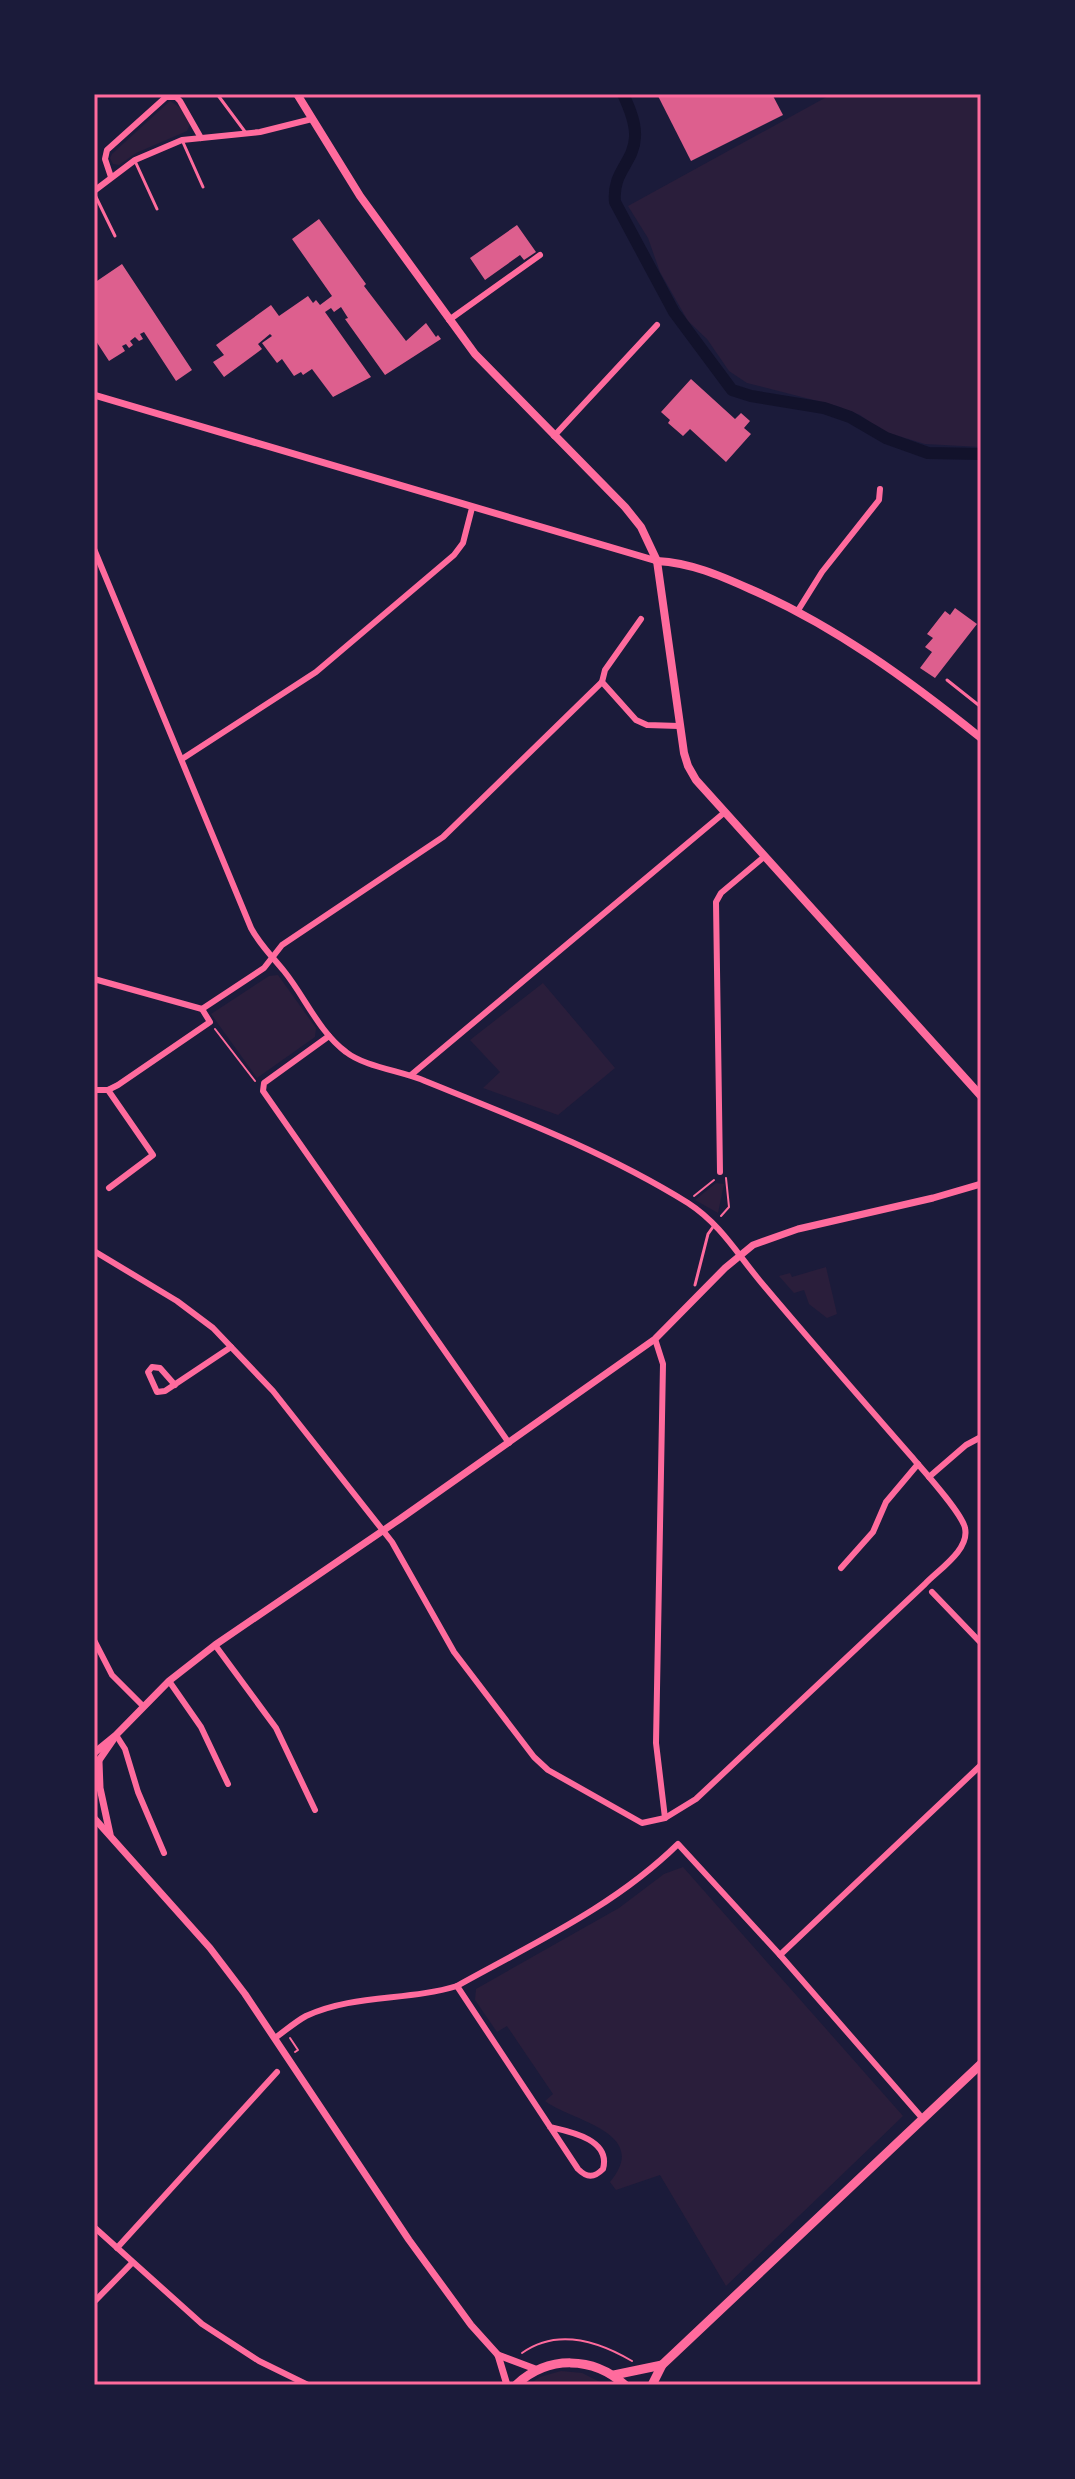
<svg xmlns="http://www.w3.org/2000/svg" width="1075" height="2479" font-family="'Crimson Pro',serif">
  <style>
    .green { fill: #2a1e3b }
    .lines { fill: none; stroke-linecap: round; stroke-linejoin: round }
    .canal { stroke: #12122b; stroke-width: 12 }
    .building { fill: #dd5f8e }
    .path { stroke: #ff6b9d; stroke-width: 2 }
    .service { stroke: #ff6b9d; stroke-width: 3 }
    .minor { stroke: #ff6b9d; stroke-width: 6 }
    .tertiary { stroke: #ff6b9d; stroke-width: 7 }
    .secondary { stroke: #ff6b9d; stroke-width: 8 }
    .primary { stroke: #ff6b9d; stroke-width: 9 }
    .neatline { fill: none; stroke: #ff6b9d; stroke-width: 3 }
  </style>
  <rect width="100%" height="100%" fill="#1b1b3a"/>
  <g class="green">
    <path d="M832,94H981V447L925,444L882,431L860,415L837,406L747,383L729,371L707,339L688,321L660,272L648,238L628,206Z"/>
    <path d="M170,101L182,109L190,124L187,131L136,153L119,165L113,164L110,158L112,154Z"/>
    <path d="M278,975L316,1028L315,1037L257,1078L211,1014L269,976Z"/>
    <path d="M543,983L615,1068L558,1115L483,1088L500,1072L470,1040Z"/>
    <path d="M716,1183L724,1184L718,1213L695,1200Z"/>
    <path d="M826,1267L837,1314L827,1318L809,1304L804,1290L794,1293L779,1276L790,1273L792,1277Z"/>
    <path d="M683,1867L903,2116L726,2286L660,2175L616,2190L610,2182C652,2132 571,2121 545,2101L553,2094L507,2026L497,2032L475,2000L476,1989L619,1908L664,1874Z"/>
    <path d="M561,2371L582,2373L606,2385H528L540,2377Z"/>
  </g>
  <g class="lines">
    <path class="canal" d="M623,94C629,107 636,123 635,137C634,163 612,171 615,202L674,312L732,390L751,396L824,408L850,417L886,438L928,453L981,454"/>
  </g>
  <g class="building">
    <path d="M657,94H772L783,115L691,161Z"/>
    <path d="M319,219L366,284L364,286L406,341L426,323L436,337L438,335L441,339L385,375L345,319L348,318L341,307L334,312L331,308L325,312L371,377L333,397L312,369L303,375L301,372L294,376L282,359L277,363L262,343L272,336L270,334L258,344L262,349L224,377L213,362L224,355L216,345L271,305L279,316L308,296L313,303L316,300L320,305L332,296L292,239Z"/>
    <path d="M517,225L536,252L524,260L520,255L485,280L470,258Z"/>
    <path d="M122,264L192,370L176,381L144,332L140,334L143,339L139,341L135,337L130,341L133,345L129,348L126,344L122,346L125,351L109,361L94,338V283Z"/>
    <path d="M691,379L735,419L741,413L750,421L744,428L751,434L726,462L690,429L683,436L668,423L670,420L661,412Z"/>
    <path d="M955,608L977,624L935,678L920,668L932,652L925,647L933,638L927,634L945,611L950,615Z"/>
  </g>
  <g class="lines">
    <g class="path">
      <path d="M215,1029L255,1081"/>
      <path d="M694,1196L714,1180"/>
      <path d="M721,1216L729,1207L726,1178"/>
      <path d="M290,2038L298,2050L295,2052"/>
      <path d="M522,2353C557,2328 598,2341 632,2361"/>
    </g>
    <g class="service">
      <path d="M217,94L246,133"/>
      <path d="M182,140L203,187"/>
      <path d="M135,161L157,209"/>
      <path d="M94,193L115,236"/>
      <path d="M947,680L981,707"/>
      <path d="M695,1285L708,1234L715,1224"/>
    </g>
    <g class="minor">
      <path d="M111,177L105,159L107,150L166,97H176L180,101L201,138"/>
      <path d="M94,191L135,160L182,140L260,132L312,119"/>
      <path d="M449,320L540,255"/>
      <path d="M554,436L657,325"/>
      <path d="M94,549L251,928C260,945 272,956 284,971C305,997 319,1032 346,1052C365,1067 402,1071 425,1081C514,1117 606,1152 688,1203C722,1225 739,1257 765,1287C813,1344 862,1400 911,1456C923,1470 962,1513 965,1528C970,1550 938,1570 925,1584L696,1799L665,1818L642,1823L548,1770L534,1757L454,1652L392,1542L273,1391L213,1328L177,1301L94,1251"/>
      <path d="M797,612L822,572L879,500L880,489"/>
      <path d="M641,619L605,670L602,682L636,720L647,725L679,726"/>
      <path d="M182,759L316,672L454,555L463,543L472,508"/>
      <path d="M94,979L202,1009"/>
      <path d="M202,1009L264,968L282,945L443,837L602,682"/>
      <path d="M329,1036L264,1083L263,1091L509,1443"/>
      <path d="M411,1075L725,812"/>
      <path d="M94,1090H108L118,1085L210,1022L202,1009"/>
      <path d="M108,1090L153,1155L109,1188"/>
      <path d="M720,1172L716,902L721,893L765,856"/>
      <path d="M655,1339L663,1364L656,1743L665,1818"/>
      <path d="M175,1385L160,1368L152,1367L148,1372L157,1392L165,1391L231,1347"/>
      <path d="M929,1477L966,1445L981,1437"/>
      <path d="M841,1568L873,1532L886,1502L918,1464"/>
      <path d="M932,1592L981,1643"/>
      <path d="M94,1640L112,1675L143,1706"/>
      <path d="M215,1645L276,1728L315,1810"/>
      <path d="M169,1681L201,1727L228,1784"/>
      <path d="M116,1735L125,1749L138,1792L164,1853"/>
      <path d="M780,1955L981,1765"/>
      <path d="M457,1986L578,2169C587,2178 594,2178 603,2169C611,2140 572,2132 550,2127"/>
      <path d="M275,2038C285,2031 295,2022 306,2016C353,1994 408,2001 457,1986C534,1943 615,1906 678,1844L780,1955L923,2119"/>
      <path d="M94,2227L202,2324L259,2361L308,2385"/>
      <path d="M117,2248L277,2072"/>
      <path d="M94,2302L132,2263"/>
    </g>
    <g class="tertiary">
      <path d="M94,395L657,561"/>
      <path d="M94,1753L116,1735L169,1681L215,1645L400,1519L655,1339L725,1268L753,1245L798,1229L933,1198L981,1184"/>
      <path d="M99,1762L100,1788L110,1834"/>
      <path d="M95,1766L113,1740"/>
      <path d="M94,1818L210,1948L245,1994L409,2240L471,2325L498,2355L507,2385"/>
      <path d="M498,2355L538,2370"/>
    </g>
    <g class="secondary">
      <path d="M297,94L360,196L475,354L625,507L641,527L657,561L684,753L688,766L696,780L981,1096"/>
      <path d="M657,561C691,563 719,575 750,589C834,625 910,681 981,738"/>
    </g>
    <g class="primary">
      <path d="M614,2375L662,2365"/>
      <path d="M516,2385C548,2355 593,2356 625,2385"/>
      <path d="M652,2385L662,2365L981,2064"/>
    </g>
  </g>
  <rect width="1075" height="2479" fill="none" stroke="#1b1b3a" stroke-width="192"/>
  <rect x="96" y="96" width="883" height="2287" class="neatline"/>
</svg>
